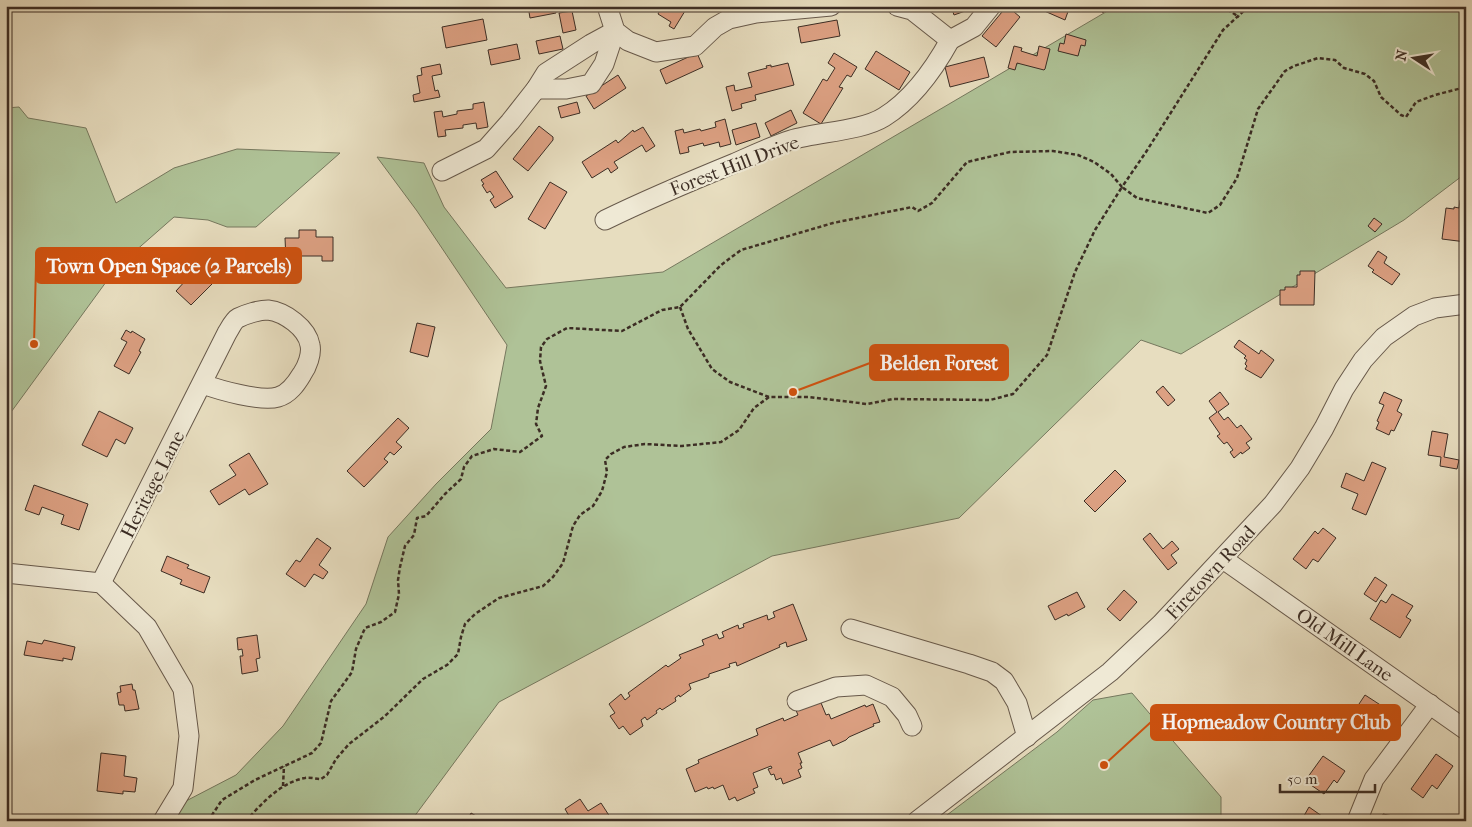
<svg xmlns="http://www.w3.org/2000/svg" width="1472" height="827" font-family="'IM FELL French Canon',serif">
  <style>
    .green { fill: #afc297; stroke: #76785e }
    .building { fill: #dca082; stroke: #3c2d24 }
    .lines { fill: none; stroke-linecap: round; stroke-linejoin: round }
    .minor-casing { stroke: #67594b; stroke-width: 21 }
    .path { stroke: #3c2d24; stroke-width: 2.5; stroke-dasharray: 4 2.5; stroke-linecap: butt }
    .minor { stroke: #efe9d5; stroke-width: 19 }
    .labels { text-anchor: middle; stroke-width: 4.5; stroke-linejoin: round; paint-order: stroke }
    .street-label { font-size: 19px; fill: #3c2d24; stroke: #efe9d5 }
    .leader { fill: none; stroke: #ce5210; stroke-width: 2 }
    .callout-dot { fill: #ce5210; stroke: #efe9d5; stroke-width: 2 }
    .callout { fill: #ce5210; stroke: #ce5210; stroke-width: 2 }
    .callout-label { font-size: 20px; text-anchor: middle; font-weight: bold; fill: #fff }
  </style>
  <rect width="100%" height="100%" fill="#e7ddbf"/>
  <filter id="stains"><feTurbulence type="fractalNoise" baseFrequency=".004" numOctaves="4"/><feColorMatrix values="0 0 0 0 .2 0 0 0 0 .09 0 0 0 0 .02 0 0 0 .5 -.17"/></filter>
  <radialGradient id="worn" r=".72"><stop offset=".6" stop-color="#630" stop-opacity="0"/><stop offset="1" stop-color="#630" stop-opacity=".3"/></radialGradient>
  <g class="green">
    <path d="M1116,6H1466V173L1404,220L1181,354L1141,340L959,518L772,556L499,702L411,821H174L186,801L236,775L283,726L366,604L388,537L436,484L491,429L507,345L417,211L377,157L424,163L444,207L506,288L663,272Z"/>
    <path d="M19,107L28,118L86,128L116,203L174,168L237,149L340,153L256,227H227L208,220L174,217L117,267L6,419V108Z"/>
    <path d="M1132,693L1221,797V821H939L1057,732L1093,700Z"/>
  </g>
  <g class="building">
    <path d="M528,6H555L556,13L530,18Z"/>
    <path d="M662,6H673L677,9L679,6H688L674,29L669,26L671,22L658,14Z"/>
    <path d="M951,6H967L968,10L954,15Z"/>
    <path d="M1007,6L1020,17L996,47L982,36Z"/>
    <path d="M1033,6H1070L1065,20Z"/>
    <path d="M1096,6H1110L1103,13Z"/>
    <path d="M572,11L576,30L563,33L559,13Z"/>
    <path d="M483,19L487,40L446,48L442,27Z"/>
    <path d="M837,20L840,36L801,43L798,27Z"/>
    <path d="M1066,34L1086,40L1085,46L1081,45L1078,56L1058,51L1060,43L1064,44Z"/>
    <path d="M560,36L563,49L539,54L536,41Z"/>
    <path d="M517,44L520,59L491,65L488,50Z"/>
    <path d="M1014,46L1022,48L1021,51L1037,56L1039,46L1050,49L1045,69L1044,70L1017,63L1015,70L1008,68Z"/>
    <path d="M876,51L910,72L899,90L865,69Z"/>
    <path d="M697,53L703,67L666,84L660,70Z"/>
    <path d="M834,53L857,67L851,77L847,75L839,87L843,88L821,124L803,113L823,79L827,81L835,68L828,63Z"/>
    <path d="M984,57L989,77L950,87L945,67Z"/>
    <path d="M788,63L794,85L755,95L756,100L741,104L742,108L732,111L726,87L734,85L735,91L752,87L748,73L767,68L766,66L771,65V67Z"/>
    <path d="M440,64L442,74L432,76L435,91L438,90L440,97L414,102L413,95L420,93L417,76L422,75L421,68Z"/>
    <path d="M618,75L626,88L594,109L586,96Z"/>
    <path d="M484,102L488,127L477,129L476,123L463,125V128L445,130L446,136L438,137L434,112L442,111L443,117L457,114V111L473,109V104Z"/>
    <path d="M577,102L580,113L561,118L558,107Z"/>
    <path d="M791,110L797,123L771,136L765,123Z"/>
    <path d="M725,119L731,144L720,147L719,142L704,146L703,143L688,147L689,152L680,154L675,131L683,129L684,133L700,129L701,131L716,127L715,122Z"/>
    <path d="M756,123L760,137L736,145L732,130Z"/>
    <path d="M539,126L553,137V140L528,171L513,159Z"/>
    <path d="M643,127L655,146L646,152L642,145L614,162L618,168L611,173L608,168L592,178L582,162L616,140L618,143L633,130L634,132Z"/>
    <path d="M496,171L513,197L495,208L490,200L494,197L490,191L487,193L482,185L484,184L481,180Z"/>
    <path d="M550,182L567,192L545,229L528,219Z"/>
    <path d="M1460,200L1466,201V242L1442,239L1446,208L1454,209V207L1459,208Z"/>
    <path d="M1374,218L1382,224L1375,232L1368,226Z"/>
    <path d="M299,230H316V237H333V261H322V256H300V261L286,260L285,238H299Z"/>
    <path d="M1378,251L1387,257L1384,263L1400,274L1392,285L1372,272L1374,270L1368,266Z"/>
    <path d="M198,267L214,282L191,305L176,291Z"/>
    <path d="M1300,271H1315L1314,305H1280V290H1285V287H1297V275H1300Z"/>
    <path d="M417,323L435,327L428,357L410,352Z"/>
    <path d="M126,330L131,333L132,331L145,339L139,351L141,352L129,374L114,366L127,342L121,339Z"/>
    <path d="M1239,340L1259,354L1261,350L1274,360L1261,378L1245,369L1247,366L1245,364L1247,360L1244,358L1246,356L1234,347Z"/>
    <path d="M1163,386L1175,400L1168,406L1156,392Z"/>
    <path d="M1220,392L1229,404L1218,412L1224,420L1228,417L1237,428L1241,425L1252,439L1246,443L1250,448L1242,454L1241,452L1234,458L1230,452L1233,450L1227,442L1224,444L1217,436L1220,434L1209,418L1217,412L1209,401Z"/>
    <path d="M1384,392L1402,400L1397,411L1402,414L1394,431L1391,430L1389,435L1376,429L1379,422L1377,421L1384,405L1379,403Z"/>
    <path d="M99,411L133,428L125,444L116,439L107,457L82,445Z"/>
    <path d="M398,418L409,428L396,442L402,447L394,455L390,452L384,459L388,462L364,487L347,471Z"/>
    <path d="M1432,431L1448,434L1444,457L1459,460L1457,469L1440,466L1441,457L1428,455Z"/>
    <path d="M249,453L268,484L249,495L245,489L219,505L210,491L236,475L229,465Z"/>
    <path d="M1372,462L1386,468L1366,515L1352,509L1358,494L1341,487L1346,473L1364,481Z"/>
    <path d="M1115,470L1126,481L1095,512L1084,501Z"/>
    <path d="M34,485L88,504L79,530L61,524L64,515L42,507L39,515L25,510Z"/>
    <path d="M1323,528L1336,538L1318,562L1313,559L1306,569L1293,559L1315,531L1318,534Z"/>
    <path d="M1150,533L1163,549L1172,541L1179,549L1171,555L1177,563L1168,570L1143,539Z"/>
    <path d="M317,538L331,548L319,565L328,572L323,579L314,574L305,587L286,574L296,560L300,562Z"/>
    <path d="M1463,544H1466V556H1462Z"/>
    <path d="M167,556L189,565L187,568L210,577L204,593L180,584L182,580L161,571Z"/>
    <path d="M1375,577L1387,585L1376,602L1364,594Z"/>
    <path d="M1124,590L1137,602L1120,621L1107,609Z"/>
    <path d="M1077,592L1085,607L1068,616L1067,614L1055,620L1048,606Z"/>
    <path d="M1392,594L1413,606L1406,617L1411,620L1400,638L1370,619L1381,600L1386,603Z"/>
    <path d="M793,604L807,640L787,647L786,642L779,645L780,647L737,666L736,662L729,664L730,667L709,674V677L689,684L691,689L680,697L679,695L675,698L676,701L662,710L660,708L656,711L657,713L647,720L645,717L641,720L643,726L630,735L623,726L619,729L610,716L615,713L609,704L621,694L625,700L630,696L628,693L666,665L668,667L681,658L679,655L704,645L702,640L717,634L719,639L724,637L722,632L738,625L739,629L744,627L743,624L767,615L768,620L775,617L773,612Z"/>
    <path d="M257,635L260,658L256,659L258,671L242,674L240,656H243L242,649L238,650L237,638Z"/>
    <path d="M44,640L75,647L72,660L63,658V661L24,655L27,641L42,644Z"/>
    <path d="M132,684L133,690H135L139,709L125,711L124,705H119L117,693L121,692L120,686Z"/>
    <path d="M1365,695L1382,706L1368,727L1361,723L1350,740L1337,732L1345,720L1351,724L1355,718L1351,716Z"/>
    <path d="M819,698L826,715L829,714L831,719L865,705L866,707L873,704L880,722L873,724L874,726L849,737L846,740L833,746L830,740L798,753L802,763H800L802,768L798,770L801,777L783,784L781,778L776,780L774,774L771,775L768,769L772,768L771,766L753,773L758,787L753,789L755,793L737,801L735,797L729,800L723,785L714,789L713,787L708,789L707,787L695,792L686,769L699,763L698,760L758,735L756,729L783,718L784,721L798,715L795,708Z"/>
    <path d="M101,753L126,756L124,776L137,778L135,792L123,791V794L97,791Z"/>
    <path d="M1436,754L1453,766L1437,789L1432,785L1423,798L1411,789Z"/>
    <path d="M1323,756L1345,771L1337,783L1334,780L1324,794L1305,781Z"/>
    <path d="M580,799L588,811L601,803L612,820L572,821L565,809Z"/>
    <path d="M1309,807L1329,821H1301Z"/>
    <path d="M471,813L485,821H467Z"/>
    <path d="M1383,814L1408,819V821H1382Z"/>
  </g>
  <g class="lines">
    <g class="minor-casing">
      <g id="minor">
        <path d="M607,6L615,31L628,41L656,52L695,46L715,27L729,19L756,13L831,6"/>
        <path d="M897,6L912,10L950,40L974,27L991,6"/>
        <path d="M536,89H566L591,84L604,64L615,31"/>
        <path d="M442,171L486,149L510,122L536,89L546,73L591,44L615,31"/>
        <path d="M605,220C648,199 691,181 735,163C753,155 772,146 791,140C817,132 862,131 884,117C913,99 934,69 950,40"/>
        <path d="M1223,559L1466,730"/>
        <path d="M6,573L101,583L147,627L183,689L189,736L183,788L163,821"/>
        <path d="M101,583L227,333C230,328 234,320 238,318C246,314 259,310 268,310C285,312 307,328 310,345C312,354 307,367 302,374C296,384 289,394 278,397C261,402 219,390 203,384"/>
        <path d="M851,629L969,664L992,672L1004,681L1017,703L1027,737"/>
        <path d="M797,701L836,687L866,685L892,697L907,715L912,726"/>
        <path d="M917,821L1110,672L1161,624L1273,504L1300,468L1324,428L1344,389L1363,360L1384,337L1414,316L1435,308L1466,304"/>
        <path d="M1357,821L1374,779L1430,704"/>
      </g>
    </g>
    <g class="path">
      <path d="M1222,6L1239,17"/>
      <path d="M680,307L688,329L712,369L730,382L769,397H809L867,404L893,399L990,400L1013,394L1047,355L1075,272L1095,230L1122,187L1137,198L1208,213L1220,205L1237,178L1258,109L1285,71L1294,66L1318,58L1335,60L1344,68L1365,74L1374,81L1381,97L1401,115L1406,117L1416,102L1435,95L1466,87"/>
      <path d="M283,786L284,766"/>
      <path d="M208,821L222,800L255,780L312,753L321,743L331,701L352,672L356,649L365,628L381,622L395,612L399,594L398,580L400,567L405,546L414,535L417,518L426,516L445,494L461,479L464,467L472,456L494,449L520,452L542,436L536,424L538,408L546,386L540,361L541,347L547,339L567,328L622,331L662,310L680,307L721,265L741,250L833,223L912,207L918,211L932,203L967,162L1010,152L1053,151L1078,155L1094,162L1111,174L1122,187L1146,152L1223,30L1249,6"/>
      <path d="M246,821C261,804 281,782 305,778C310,777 316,779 321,779L327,775L336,759L349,744L385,716L423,679L447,665L458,654L461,637L465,624L475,614L499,598L543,586L553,577L563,563L573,526L580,515L593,506L602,491L607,472L605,460L611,454L624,447L645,444L682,446L721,442L739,430L754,408L769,397"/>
    </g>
    <use href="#minor" class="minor"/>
  </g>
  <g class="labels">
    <g class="street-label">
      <text transform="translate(734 165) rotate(-21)" y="7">Forest Hill Drive</text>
      <text transform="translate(152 484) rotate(-63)" y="7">Heritage Lane</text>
      <text transform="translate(1210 572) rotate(-47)" y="7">Firetown Road</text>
      <text transform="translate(1345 644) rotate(35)" y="7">Old Mill Lane</text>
    </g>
  </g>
  <path class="leader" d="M34 344L36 266M793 392L870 363M1104 765L1151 722"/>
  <g class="callout-dot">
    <circle cx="34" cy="344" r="5"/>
    <circle cx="793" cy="392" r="5"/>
    <circle cx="1104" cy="765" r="5"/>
  </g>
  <g class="callout">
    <rect x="36" y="248" width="265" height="35" rx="5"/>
    <rect x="870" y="345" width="138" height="35" rx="5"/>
    <rect x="1151" y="705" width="249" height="35" rx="5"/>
  </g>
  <g class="callout-label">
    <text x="169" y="273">Town Open Space (2 Parcels)</text>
    <text x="939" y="370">Belden Forest</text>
    <text x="1276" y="729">Hopmeadow Country Club</text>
  </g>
  <rect width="1472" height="827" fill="none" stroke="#e7ddbf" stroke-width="25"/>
  <rect x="8" y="8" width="1457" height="812" fill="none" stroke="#3c2d24" stroke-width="2.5"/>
  <rect x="12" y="12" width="1447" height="802" fill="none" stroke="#3c2d24"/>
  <g transform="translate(1414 58) rotate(282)" stroke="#efe9d5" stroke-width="4" paint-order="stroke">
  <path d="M0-4L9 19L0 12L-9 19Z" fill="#3c2d24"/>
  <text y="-8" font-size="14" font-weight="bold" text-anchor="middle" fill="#3c2d24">N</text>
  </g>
  <path d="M1280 784v8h95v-8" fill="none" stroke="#3c2d24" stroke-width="2.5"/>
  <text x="1287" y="784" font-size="15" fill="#3c2d24" stroke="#efe9d5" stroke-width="4" paint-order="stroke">50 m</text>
  <rect width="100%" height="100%" filter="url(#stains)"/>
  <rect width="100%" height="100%" fill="url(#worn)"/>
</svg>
